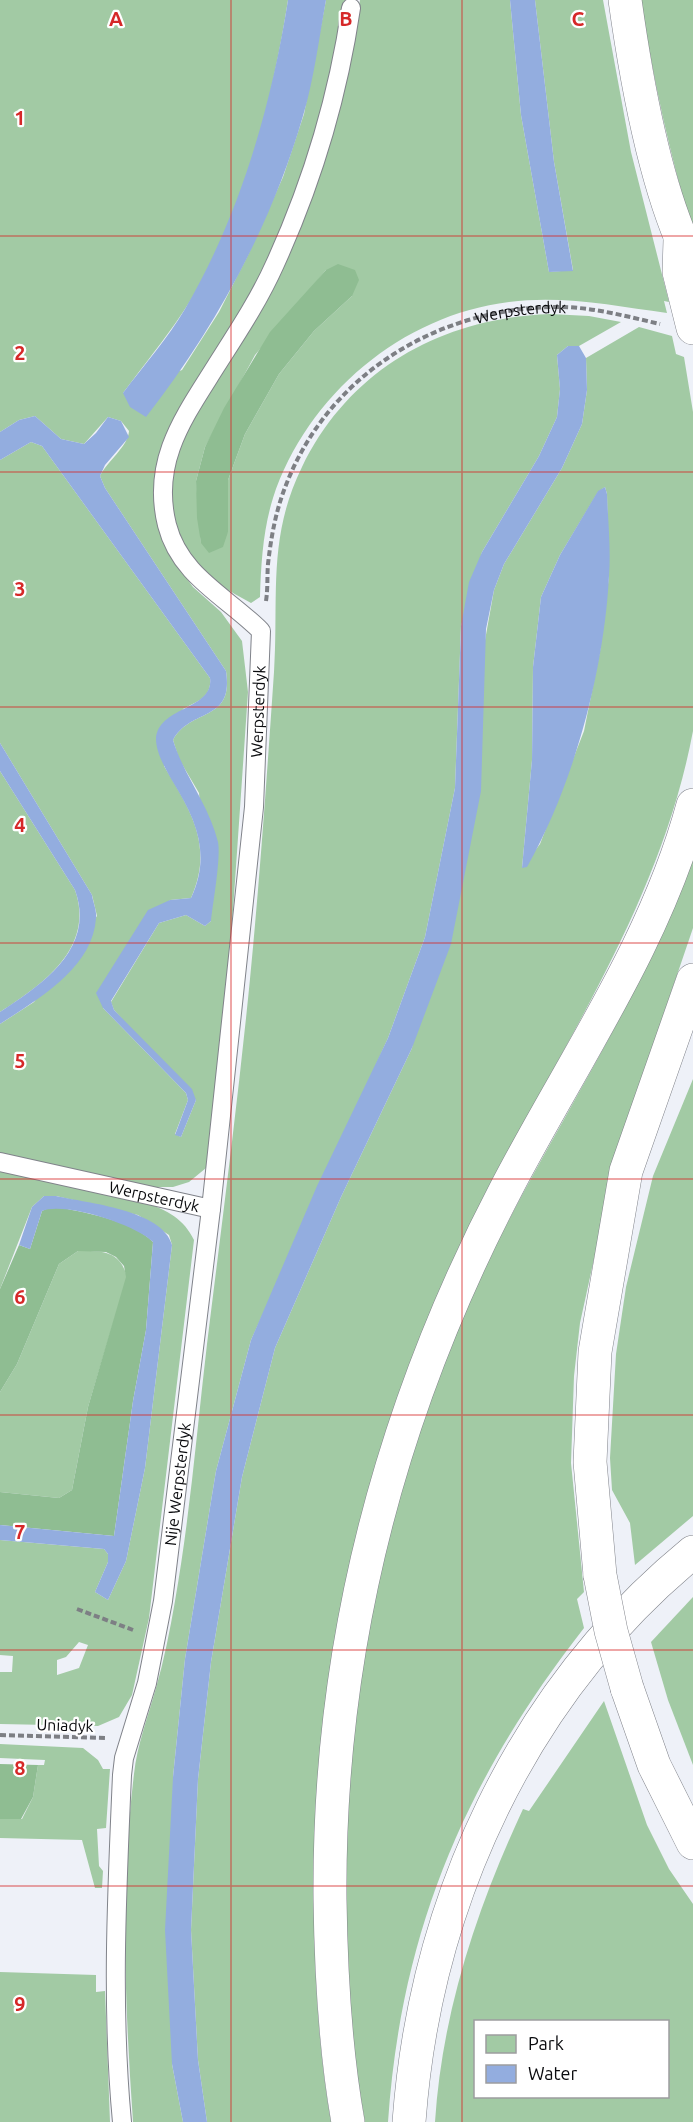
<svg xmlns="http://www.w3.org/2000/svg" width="693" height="2122" font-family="Ubuntu,sans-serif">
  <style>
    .green { fill: #a2caa4; fill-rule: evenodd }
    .forest { fill: #8fbd92 }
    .water { fill: #93addf }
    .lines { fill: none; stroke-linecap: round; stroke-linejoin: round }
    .lane-casing { stroke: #80838a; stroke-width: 20 }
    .highway-casing { stroke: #80838a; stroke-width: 34 }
    .path { stroke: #7d7f84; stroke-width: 4; stroke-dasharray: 6 3; stroke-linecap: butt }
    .lane { stroke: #fff; stroke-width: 18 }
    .highway { stroke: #fff; stroke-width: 33 }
    .highway-bridge-casing { stroke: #80838a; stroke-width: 34; stroke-linecap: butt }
    .highway-bridge { stroke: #fff; stroke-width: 33 }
    .grid { fill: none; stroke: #d62828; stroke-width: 1.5; stroke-opacity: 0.55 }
    .labels { text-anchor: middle; stroke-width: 4.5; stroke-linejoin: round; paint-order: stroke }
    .street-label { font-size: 16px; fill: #0a0b0e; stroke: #fff }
    .grid-label { font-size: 20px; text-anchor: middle; font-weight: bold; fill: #d62828; stroke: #fff; stroke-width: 4.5; stroke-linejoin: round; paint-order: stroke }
  </style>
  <rect width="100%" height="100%" fill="#eef1f8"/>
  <g class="green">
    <path d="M0,0H288C272,103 242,224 183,312C165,339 143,366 123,393L182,370L219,312L248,255L283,177L304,114L326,0H346C329,105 296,214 245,307C220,351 190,392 165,436L159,457L179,568L193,587L221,612L242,641L248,692L228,983L206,1168L189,1182L173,1187H148L0,1154V1024L34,1002L97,916L92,895L0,743V460L31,442L42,446L210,678C212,697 198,701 183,709L164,766C191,811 214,846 191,898L170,900L103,1008L186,1093L188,1100L175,1134L181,1137L196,1100L114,1010L111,1002L159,923L186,915L205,926L211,921L199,793L179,759L173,740C191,707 234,723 226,671L105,488L100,476C107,461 128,447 129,431L121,421L108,417L84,444L61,439L35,416L19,420L0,432Z"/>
    <path d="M360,0H510L521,115L549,272L573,270L554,162L535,0H603L631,152L669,302L664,301L667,313C615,306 563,295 509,302C402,315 307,395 273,498C263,530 261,564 260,597L251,603C237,595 221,587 209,577C181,554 165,509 171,474C180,419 224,374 251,327C273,290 286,249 300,209C327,138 351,77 360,0ZM326,270L352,296L314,331L279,374L245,434L228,480V532L201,543L196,481L205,447L255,355Z"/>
    <path d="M641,0H693V232C670,156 653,79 641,0Z"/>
    <path d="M550,314L589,316L621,322L579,346H568L557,355L560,389L557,417L539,456L482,552L461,626L455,788L425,937L388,1038L251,1340L216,1471L185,1659L173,1777L172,2064L183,2122H133C125,2007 120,1889 134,1774C137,1745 148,1717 156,1688C164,1660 170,1630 175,1601C190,1516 197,1429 207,1344C222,1222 238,1101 250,979C260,876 267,774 274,672C279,598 267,538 302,467C350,368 443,318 550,314Z"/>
    <path d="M639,327L672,336L676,354L684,357L693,412V731C662,896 570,1033 493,1180C375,1401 313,1644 314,1894C314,1970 318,2047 331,2122H207L198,2060L191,1930L198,1779L211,1662L242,1477L275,1348L341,1197L412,1048L494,590L504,564L562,468L582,424L587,390L586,358ZM605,487L607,494L609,576L600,651L584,731L540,844L522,868L532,760L533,667L541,597L560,555L598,492Z"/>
    <path d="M0,771L75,890C95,948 43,984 0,1012Z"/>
    <path d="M693,857V928L661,1022L599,1236L580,1323L574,1376L571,1463L584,1592L577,1599L584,1628C466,1779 401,1930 388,2122H365C314,1842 360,1532 481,1276C548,1134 640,1005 693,857Z"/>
    <path d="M693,1079V1516L635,1565L630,1523L612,1490L610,1458L616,1354L626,1287L653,1176Z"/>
    <path d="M0,1170L146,1203C167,1210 184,1219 194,1240L149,1618L132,1695L119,1717L98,1726L0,1724V1672H12L13,1656L0,1655V1540L104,1549L108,1554V1562L95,1592L108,1600L126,1561L145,1468L172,1245L169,1235L138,1215L56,1196H44L32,1207L0,1289ZM79,1642L88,1645L79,1668L57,1675V1660L66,1657Z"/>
    <path d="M78,1251C102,1251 120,1250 127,1277L88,1407L72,1490L59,1498L0,1492V1392L17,1364L59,1264Z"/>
    <path d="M693,1597V1765L668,1700L651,1642Z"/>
    <path d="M604,1701L647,1825L669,1869L693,1904V2122H435C442,2012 477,1908 523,1809L529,1811ZM476,2022H668V2096H476Z"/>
    <path d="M0,1744L83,1748L98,1760L103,1769H110L106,1828L97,1829L99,1866L103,1871L102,1888H95L82,1840L0,1838V1819H22L33,1797L38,1765H44L45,1760L0,1758Z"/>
    <path d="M0,1972L96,1975V1992L105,1991L110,2122H0Z"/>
  </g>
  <g class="forest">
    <path d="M338,264L355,270L359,280L352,296L314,331L279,374L245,434L228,480V532L223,547L209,553L201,543L197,518L196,481L205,447L224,408L270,332L326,270Z"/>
    <path d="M52,1206C82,1212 132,1220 153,1242L146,1330L133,1401L114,1536L0,1525V1492L59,1498L72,1490L88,1407L126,1277L124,1266L116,1257L106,1252L78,1251L59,1264L17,1364L0,1392V1289L19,1245L30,1249L42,1211Z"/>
    <path d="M0,1764L38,1765L33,1797L21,1819H0Z"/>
  </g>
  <g class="water">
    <path d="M288,0H326C319,38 314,79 303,116C271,226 216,327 146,417L130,407L123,393C144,365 168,338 185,309C240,215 271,107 288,0Z"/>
    <path d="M510,0H535L554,162L573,271L549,272L521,115Z"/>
    <path d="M568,346H579L586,358L587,390L582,424L562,468L504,564L494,590L486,629L481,791L451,944L412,1048L341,1197L275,1348L242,1477L211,1662L198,1779L191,1930L198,2060L207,2122H183L172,2064L165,1930L173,1777L185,1659L216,1471L251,1340L317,1186L388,1038L425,937L455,788L461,626L469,582L482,552L539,456L557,417L560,389L557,355Z"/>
    <path d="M35,416L61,439L84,444L96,433L108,417L121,421L129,437L105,465L100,476L105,488L226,671C234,723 191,707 173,740C184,776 209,805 218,842C221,858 213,902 211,921L205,926L186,915L159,923L111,1001L114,1010L192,1089L196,1100L181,1137L175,1135L188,1100L186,1093L103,1008L96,993L148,910L170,900L191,898C211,855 197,821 173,782C166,770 156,753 156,739C158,706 214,710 210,678L42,446L31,442L0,460V432L19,420Z"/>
    <path d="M605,487L607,494C608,521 611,549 609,576C604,671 574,784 527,867L522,868L532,760L533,667L541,597L560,555L598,491Z"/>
    <path d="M0,743L92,895C93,902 97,911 96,918C93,968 38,999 0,1024V1012C43,984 96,948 75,890L0,771Z"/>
    <path d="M44,1196H56C87,1203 163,1210 172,1245L145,1468L126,1561L108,1600L95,1592L108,1562V1554L104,1549L0,1540V1525L114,1536L133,1401L146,1330L153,1242C137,1225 64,1201 42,1211L30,1249L19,1245L32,1207Z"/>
  </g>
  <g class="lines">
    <g class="lane-casing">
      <g id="lane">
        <path id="s2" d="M0,1162L211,1209L254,807L261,631C226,596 180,576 167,525C151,461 184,417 216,366C237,333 259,300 275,264C312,183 338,96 351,8"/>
        <path id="s3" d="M122,2122C111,2007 117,1890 122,1775L124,1758L147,1683L163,1601L211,1209"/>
      </g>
    </g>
    <g class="highway-casing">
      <g id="highway">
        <path d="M625,0C636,79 656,194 693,264"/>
        <path d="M680,240L679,272L693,328"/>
        <path d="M600,1575L590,1462L595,1352L626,1171L693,980"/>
        <path d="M627,1688L654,1765L693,1843"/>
        <path d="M348,2122C335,2049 331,1973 330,1899C328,1648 390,1410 507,1187C572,1062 656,943 693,805"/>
        <path d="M409,2122C425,1903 521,1693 693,1552"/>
      </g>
    </g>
    <g class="path">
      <path id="s1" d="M266,601C268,588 267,576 268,564C271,537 276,510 286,485C329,374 437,309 553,307C589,306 625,316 660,324"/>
      <path d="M77,1609L133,1630"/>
      <path d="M0,1735L105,1738"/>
    </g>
    <use href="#lane" class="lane"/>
    <use href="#highway" class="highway"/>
    <g class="highway-bridge-casing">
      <path id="highway-bridge" d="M600,1575L611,1631L627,1688"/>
    </g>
    <use href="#highway-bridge" class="highway-bridge"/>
  </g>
  <path class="grid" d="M231,0V2122M462,0V2122M0,236H693M0,472H693M0,707H693M0,943H693M0,1179H693M0,1415H693M0,1650H693M0,1886H693"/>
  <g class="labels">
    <g class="street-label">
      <text dy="6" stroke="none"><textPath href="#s1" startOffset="426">Werpsterdyk</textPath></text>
      <text dy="6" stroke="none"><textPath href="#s2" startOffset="716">Werpsterdyk</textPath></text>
      <text dy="6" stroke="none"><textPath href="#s2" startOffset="158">Werpsterdyk</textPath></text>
      <text dy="6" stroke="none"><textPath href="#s3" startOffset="644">Nije Werpsterdyk</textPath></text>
      <text transform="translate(65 1725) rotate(2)" y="6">Uniadyk</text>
    </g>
  </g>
  <g class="grid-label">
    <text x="116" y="26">A</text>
    <text x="346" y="26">B</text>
    <text x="578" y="26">C</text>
    <text x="20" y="125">1</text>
    <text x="20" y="360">2</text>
    <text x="20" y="596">3</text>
    <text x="20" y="832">4</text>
    <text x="20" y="1068">5</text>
    <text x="20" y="1304">6</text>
    <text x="20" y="1539">7</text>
    <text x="20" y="1775">8</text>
    <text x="20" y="2011">9</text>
  </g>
  <rect x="474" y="2020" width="195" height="78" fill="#ffffff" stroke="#9d9d9f" stroke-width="1.5"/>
  <rect x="486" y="2035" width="30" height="18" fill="#a2caa4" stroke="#9d9d9f" stroke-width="1.5"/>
  <text x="528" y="2050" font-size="18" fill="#0a0b0e">Park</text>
  <rect x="486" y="2065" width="30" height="18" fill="#93addf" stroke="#9d9d9f" stroke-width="1.5"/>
  <text x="528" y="2080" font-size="18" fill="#0a0b0e">Water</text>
</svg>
